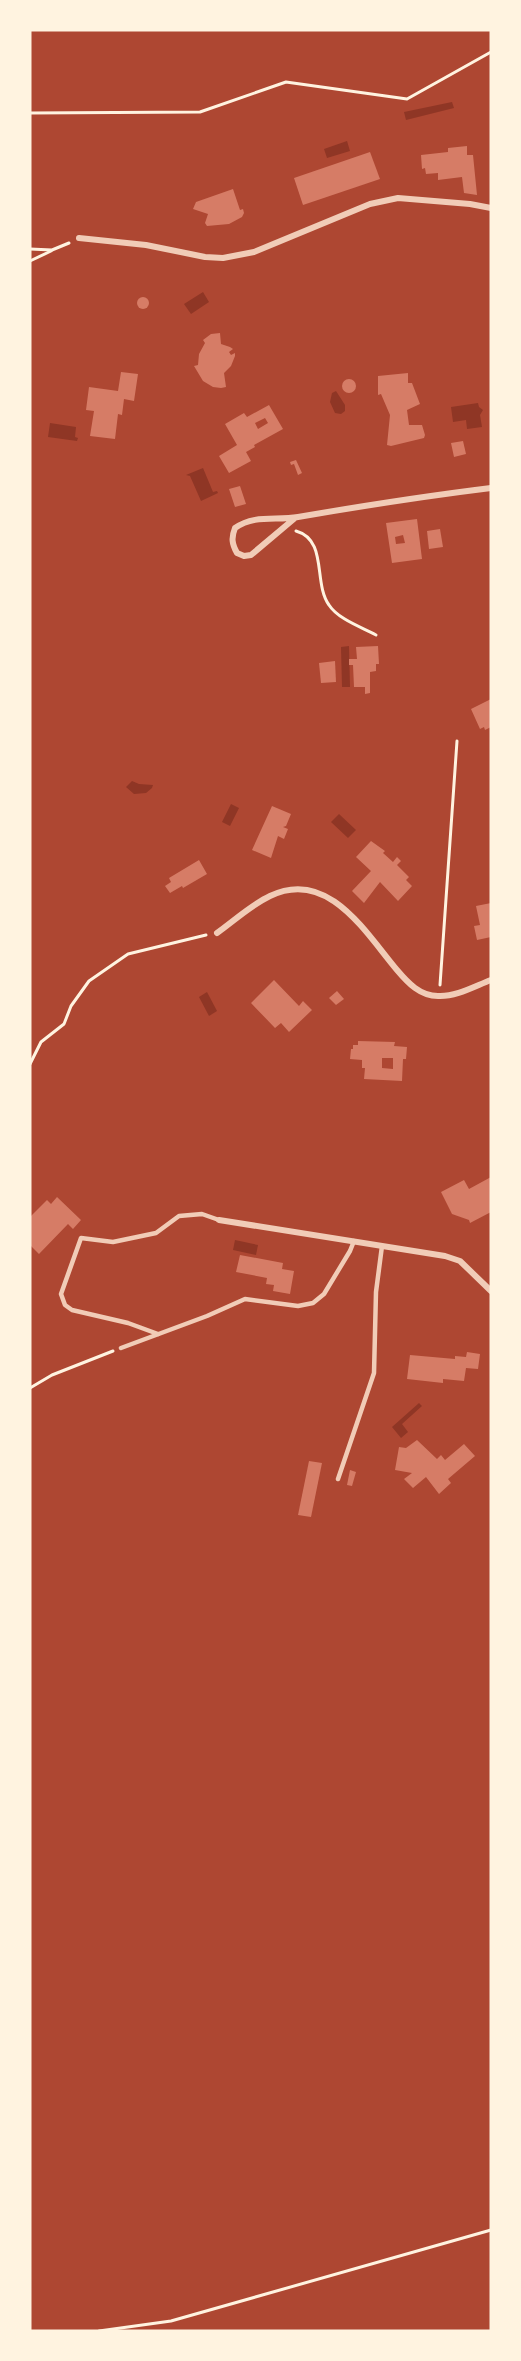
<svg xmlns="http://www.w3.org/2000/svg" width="521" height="2361" font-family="'Alegreya Sans',sans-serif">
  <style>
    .green { fill: #ae4732 }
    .water { fill: #8f3625 }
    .building { fill: #d67c66; fill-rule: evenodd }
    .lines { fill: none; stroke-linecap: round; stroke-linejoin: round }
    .path { stroke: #fff3e0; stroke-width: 3 }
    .service { stroke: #f1ccb7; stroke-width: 4.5 }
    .minor { stroke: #f1ccb7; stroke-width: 6 }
  </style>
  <rect width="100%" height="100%" fill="#c8553d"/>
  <rect class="green" x="30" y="30" width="461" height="2301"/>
  <g class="water">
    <path d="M452,102L454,108L406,120L404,112Z"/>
    <path d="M347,141L350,151L327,158L324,149Z"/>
    <path d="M203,292L209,302L191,314L184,304Z"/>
    <path d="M336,391L345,405V411L341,414L335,413L330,402L332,393Z"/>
    <path d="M478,403L479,407L483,410L480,415L482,427L467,429L466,420L453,422L451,407Z"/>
    <path d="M50,423L76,427L75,437L78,438L77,441L48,437Z"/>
    <path d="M203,468L213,492L217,491L218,493L201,501L190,476L186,475Z"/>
    <path d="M349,646L350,687H342L341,647Z"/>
    <path d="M132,781L139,784L153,785L152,788L146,793L134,794L126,787Z"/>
    <path d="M231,804L239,808L230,826L222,822Z"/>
    <path d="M339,814L356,830L348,838L331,822Z"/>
    <path d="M207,992L217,1011L209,1016L199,997Z"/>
    <path d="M235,1240L258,1245L256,1255L233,1250Z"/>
    <path d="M419,1403L422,1406L402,1424L408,1432L401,1438L392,1427Z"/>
  </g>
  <g class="building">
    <path d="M467,146V155H473L477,195L464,193L462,177L438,180V173L426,174L425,168L422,169L421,155L448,152V148Z"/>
    <path d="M370,152L380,179L303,205L294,178Z"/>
    <path d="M233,189L240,210L243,209L244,213L242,217L229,224L207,226L205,223L208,214L193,209L196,202Z"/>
    <circle cx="143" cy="303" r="6"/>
    <path d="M220,333L221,344L230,347L233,349L229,352L231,355L235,353V356L231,366L224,373L226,387L221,388L213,387L203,381L194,366L198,365L199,354L205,343L203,340L211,334Z"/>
    <path d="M121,372L138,374L134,401L124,399L122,415L118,414L115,439L90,436L94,411L86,410L89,387L118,391Z"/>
    <path d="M408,373V383H412L420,404L407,410L409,425H422L425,435L424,438L391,446L387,445L390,415L381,394L378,395V376Z"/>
    <circle cx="349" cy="386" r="7"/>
    <path d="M269,405L283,429L254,445L255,447L246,452L251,461L229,473L219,456L237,445L225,424L244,413L247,417ZM265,418L268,423L258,429L255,423Z"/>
    <path d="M463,441L466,454L454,457L451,443Z"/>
    <path d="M296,460L302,473L298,475L294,464L291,465L290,462Z"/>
    <path d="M240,486L246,504L235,507L229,489Z"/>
    <path d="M417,519L422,559L392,563L386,523ZM403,535L405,543L396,544L395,537Z"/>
    <path d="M440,529L443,547L429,549L427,531Z"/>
    <path d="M378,646L379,664H376V671L370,672V693L365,694V687H354L353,665H349V659H357L356,647Z"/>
    <path d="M335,661L336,682L321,683L319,663Z"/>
    <path d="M491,699V727L485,730L484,727L480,729L471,709Z"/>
    <path d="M272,806L291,814L286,826L283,827L288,829L284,839L278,836L271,858L252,850Z"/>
    <path d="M371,841L385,851L383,853L393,862L397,857L401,861L397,865L409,877L406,880L412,886L398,901L380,882L364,903L352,891L371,871L356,857Z"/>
    <path d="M199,860L207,874L183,888L182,886L170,893L165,886L171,882L169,878Z"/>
    <path d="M491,903V937L477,940L474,926L480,925L476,906Z"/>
    <path d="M274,980L299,1006L303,1001L312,1010L289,1032L281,1023L275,1028L251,1003Z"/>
    <path d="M337,991L344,999L336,1005L329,998Z"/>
    <path d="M358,1041L395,1042L394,1046L407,1047L406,1059H403L402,1081L364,1079L365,1068H362V1060L350,1059L351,1049H353V1045H358ZM382,1058H393V1069L382,1068Z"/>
    <path d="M491,1177V1212L470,1223L469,1220L452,1214L441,1192L464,1180L469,1189Z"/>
    <path d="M57,1197L81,1220L73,1229L68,1224L39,1254L30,1245V1217L47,1200L51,1204Z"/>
    <path d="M240,1255L283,1263L282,1269L294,1271L290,1294L273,1291L274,1285L266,1284L267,1278L236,1272Z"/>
    <path d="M467,1352L480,1354L478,1369L466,1368L464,1381L443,1379V1383L407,1379L410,1355L455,1359V1356L466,1357Z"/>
    <path d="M417,1440L437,1459L441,1455L445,1460L464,1444L475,1456L448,1479L451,1483L439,1494L426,1477L413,1488L404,1479L412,1473L395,1470L399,1447L406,1448Z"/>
    <path d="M309,1461L322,1463L311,1517L298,1515Z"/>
    <path d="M350,1470L356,1472L352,1486L347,1485Z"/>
  </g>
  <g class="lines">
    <g class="path">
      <path d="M30,113L200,112L286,82L407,99L491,52"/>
      <path d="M30,249L52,250L69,243"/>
      <path d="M30,261L51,251"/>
      <path d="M296,531C328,540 313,583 329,605C338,619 361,627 376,635"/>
      <path d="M440,985L457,741"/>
      <path d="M30,1064L41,1042L64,1024L71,1006L89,981L128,954L206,935"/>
      <path d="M30,1388L52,1375L113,1351"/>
      <path d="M99,2331L171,2321L491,2230"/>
    </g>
    <g class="service">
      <path d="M158,1334L128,1323L72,1310L65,1305L61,1294L81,1238L113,1242L156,1233L179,1216L202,1214L219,1220"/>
      <path d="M121,1348L207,1316L245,1299L298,1306L313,1303L324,1294L350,1251L354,1241"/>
      <path d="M338,1479L374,1373L376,1292L382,1246"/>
    </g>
    <g class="minor">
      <path d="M79,238L146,245L205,257L223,258L254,252L370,204L398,198L470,204L491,208"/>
      <path d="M295,518L251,555L244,556L237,553C232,544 231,538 235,528C255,514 276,521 298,517C362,506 426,496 491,488"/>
      <path d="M217,933C234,921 251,905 270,896C328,868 365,932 397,970C408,983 420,996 438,996C456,997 475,986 491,980"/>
      <path d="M219,1220L445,1256L460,1261L491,1291"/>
    </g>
  </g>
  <rect width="521" height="2361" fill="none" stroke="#fff3e0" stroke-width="63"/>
</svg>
